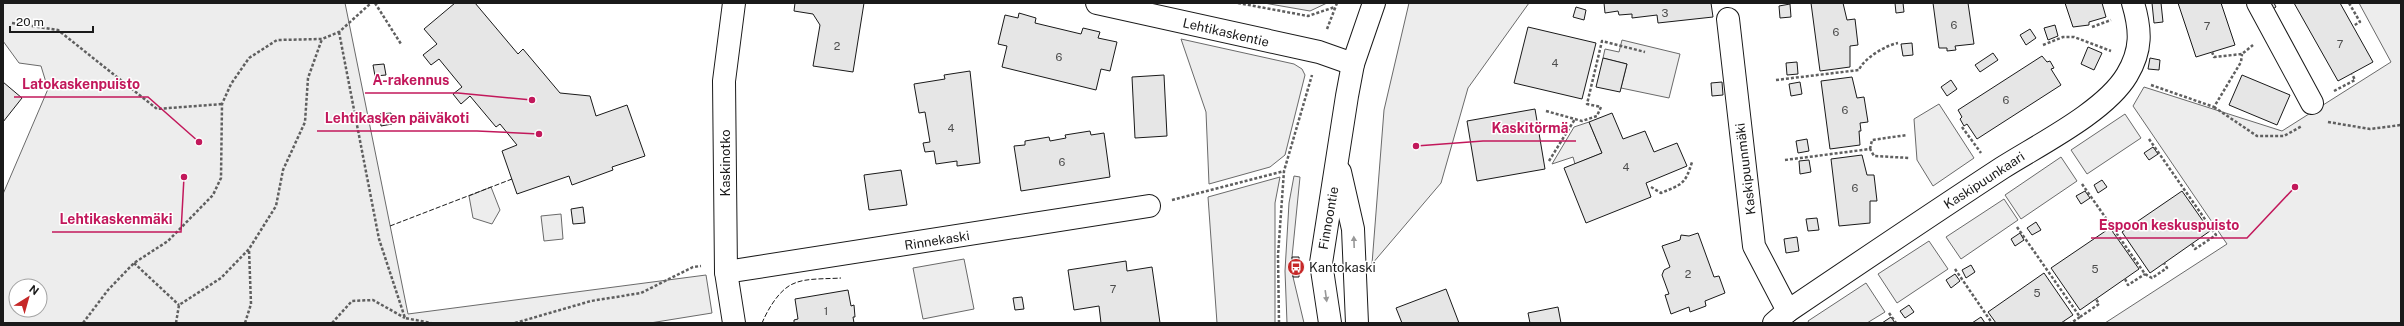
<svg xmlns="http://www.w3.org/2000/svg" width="2404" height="326" font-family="'Public Sans',sans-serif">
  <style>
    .built { fill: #ededed; stroke: #6a6a6a; fill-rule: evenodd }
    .building { fill: #e6e6e6; stroke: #1a1a1a }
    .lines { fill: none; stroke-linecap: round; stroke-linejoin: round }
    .minor-casing { stroke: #1a1a1a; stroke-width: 24 }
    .major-casing { stroke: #1a1a1a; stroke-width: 24 }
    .path { stroke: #5f5f5f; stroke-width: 2.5; stroke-dasharray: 3 2; stroke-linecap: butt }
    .minor { stroke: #fff; stroke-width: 22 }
    .major { stroke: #fff; stroke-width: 22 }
    .fence { stroke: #1a1a1a; stroke-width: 1; stroke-dasharray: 5 2; stroke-linecap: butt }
    .oneway { fill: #989898 }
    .labels { text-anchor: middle; stroke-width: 3; stroke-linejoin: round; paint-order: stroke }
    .number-label { font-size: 11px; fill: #4d4d4d }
    .street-label { font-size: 13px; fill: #1a1a1a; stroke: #fff }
    .poi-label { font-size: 13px; fill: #1a1a1a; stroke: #fff; text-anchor: start }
    .leader { fill: none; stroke: #c2185b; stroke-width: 1.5 }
    .callout-dot { fill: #c2185b; stroke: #fff; stroke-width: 1.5 }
    .callout-label { font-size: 14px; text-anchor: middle; font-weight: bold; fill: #c2185b; stroke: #fff; stroke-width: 3; stroke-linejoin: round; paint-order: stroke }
  </style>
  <rect width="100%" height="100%" fill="#fff"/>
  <g class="built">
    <path d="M3,3H345L408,314L706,275L712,313L650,323H3V194L48,89L41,66L19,63L3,41ZM16,286H40V310H16Z"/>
    <path d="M1264,3H1327L1310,11Z"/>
    <path d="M1409,3H1529L1468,88L1441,183L1372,264L1384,110Z"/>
    <path d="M2359,3H2401V323H2105L2227,244L2133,106L2144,87L2282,131L2391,62Z"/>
    <path d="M1181,39L1294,64L1302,69L1305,75L1285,155L1270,167L1209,184L1206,112Z"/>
    <path d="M1622,40L1680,54L1669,98L1621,88L1627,64L1603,58L1605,49L1619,52Z"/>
    <path d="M1939,104L1974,158L1933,186L1917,160L1914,119Z"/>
    <path d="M2125,114L2141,138L2087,174L2071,150Z"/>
    <path d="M1589,122L1602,153L1575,164L1573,157L1552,164L1574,127Z"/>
    <path d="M2061,157L2077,181L2021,219L2005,195Z"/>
    <path d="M1294,176L1300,177L1292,257L1293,277L1304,323H1287L1285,271L1289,203Z"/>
    <path d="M1280,177L1275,203V323H1217L1208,197Z"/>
    <path d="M491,187L500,210L492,224L473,218L469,196Z"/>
    <path d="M2004,199L2018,220L1961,259L1946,237Z"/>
    <path d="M561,214L563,239L544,241L541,216Z"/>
    <path d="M1929,241L1948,269L1897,303L1878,274Z"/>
    <path d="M964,259L974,309L923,319L913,268Z"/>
    <path d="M1866,283L1885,312L1867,323H1809L1808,321Z"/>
  </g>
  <g class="building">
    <path d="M455,3H475L518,54L523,49L560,93L590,96L596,116L627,105L645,156L612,167L613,170L572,185L569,176L517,194L502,151L517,145L500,124L496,127L470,96L461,104L453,94L462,87L439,59L431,65L423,55L437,44L424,29Z"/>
    <path d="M795,3H864L853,72L813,66L820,25L813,14L794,11Z"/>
    <path d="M1604,3H1711L1713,17L1658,23L1657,15L1632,18V14L1619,15L1618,11L1605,13Z"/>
    <path d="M1811,3H1843L1847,20L1855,19L1858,45L1850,46V67L1820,71Z"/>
    <path d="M1895,3H1903L1904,12L1896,13Z"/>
    <path d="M1933,3H1968L1974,44L1955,46L1956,50L1947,51V48H1939Z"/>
    <path d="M2065,3H2102L2106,17L2089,22V25L2073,27Z"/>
    <path d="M2152,3H2161L2163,22L2154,23Z"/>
    <path d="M2178,3H2221L2235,45L2196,57Z"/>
    <path d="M2263,3H2274L2276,7L2268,12Z"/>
    <path d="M2294,3H2340L2373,62L2338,81Z"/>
    <path d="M1790,4L1791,17L1780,18L1779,6Z"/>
    <path d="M1576,7L1586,10L1584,20L1573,17Z"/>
    <path d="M1019,13L1036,18L1035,23L1081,34L1083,28L1100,32L1098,38L1117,42L1110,71L1101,69L1096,90L1002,67L1007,46L998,44L1005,15L1018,18Z"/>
    <path d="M2055,25L2058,36L2048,40L2044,28Z"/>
    <path d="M1528,27L1596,43L1582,99L1514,83Z"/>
    <path d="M2030,29L2036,38L2026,45L2020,35Z"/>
    <path d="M1912,43L1913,55L1903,56L1901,44Z"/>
    <path d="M2088,47L2102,53L2094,70L2081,64Z"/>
    <path d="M1993,53L1998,60L1980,72L1975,65Z"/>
    <path d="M2042,56L2047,62L2050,61L2054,68L2051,69L2061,85L1977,139L1967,124L1964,126L1960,119L1962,117L1958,110Z"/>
    <path d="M1603,58L1627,64L1620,92L1596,87Z"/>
    <path d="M2150,58L2160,60L2159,70L2148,69Z"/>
    <path d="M1797,62L1798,74L1787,75L1786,63Z"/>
    <path d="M384,64L386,75L375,76L373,65Z"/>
    <path d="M970,71L980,163L957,166V161L936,164L934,151L925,152L923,143L930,142L925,112L919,113L914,84L945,79L944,75Z"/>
    <path d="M1164,75L1167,136L1135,138L1132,77Z"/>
    <path d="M2242,75L2290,95L2277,125L2229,105Z"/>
    <path d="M1852,77L1857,98L1864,97L1868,122L1860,123L1861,131H1859L1860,145L1830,149L1821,81Z"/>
    <path d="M1951,80L1957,89L1947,96L1941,87Z"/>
    <path d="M3,82L22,98L3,122Z"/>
    <path d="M1722,82L1723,95L1712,96L1711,83Z"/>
    <path d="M1800,82L1802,94L1791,96L1789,84Z"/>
    <path d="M1535,109L1545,169L1477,181L1467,121Z"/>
    <path d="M391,113L392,124L381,126L380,114Z"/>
    <path d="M1612,113L1623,139L1645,131L1654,152L1677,143L1687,166L1646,183L1651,197L1586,223L1564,168L1602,153L1589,122Z"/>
    <path d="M1090,131L1091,135L1104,133L1110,177L1021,191L1014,146L1025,145V141L1049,137L1050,141L1066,138L1065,135Z"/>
    <path d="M1807,139L1809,151L1798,153L1796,141Z"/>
    <path d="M2153,147L2158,154L2149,160L2144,153Z"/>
    <path d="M1862,155L1867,175H1874L1877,201H1870V223L1839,226L1831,159Z"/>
    <path d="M1809,160L1811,172L1800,174L1799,161Z"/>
    <path d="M901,170L907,205L869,210L864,175Z"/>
    <path d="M2102,180L2107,187L2098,193L2094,185Z"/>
    <path d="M2085,191L2090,198L2081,204L2076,196Z"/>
    <path d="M2182,191L2210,231L2150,273L2122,232Z"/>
    <path d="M583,207L585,223L573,224L571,209Z"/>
    <path d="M1817,218L1819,230L1808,231L1806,219Z"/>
    <path d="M2036,222L2041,230L2032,235L2027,228Z"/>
    <path d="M2110,228L2139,269L2080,310L2051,268Z"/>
    <path d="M1698,233L1714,277L1719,276L1725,293L1705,301L1706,306L1690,312L1689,307L1671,314L1665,295L1669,294L1662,275L1664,270L1670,267L1662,246L1680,240L1681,235L1689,236Z"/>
    <path d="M2020,233L2024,240L2015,246L2011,239Z"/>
    <path d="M1797,237L1799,251L1786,253L1784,239Z"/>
    <path d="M1292,257H1299V277H1293Z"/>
    <path d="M1126,261L1127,271L1152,267L1160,323H1101L1099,306L1074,310L1068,270Z"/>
    <path d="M1971,265L1975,272L1966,278L1962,270Z"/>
    <path d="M2044,273L2073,315L2061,323H1996L1988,312Z"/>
    <path d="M1955,274L1960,281L1951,288L1946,280Z"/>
    <path d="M1446,289L1459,323H1402L1396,308Z"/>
    <path d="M848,290L851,306L854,305L855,317H853L854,323H794V320L798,319L795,299Z"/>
    <path d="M1022,297L1024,309L1015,310L1013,298Z"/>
    <path d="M1909,305L1914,312L1905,318L1900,311Z"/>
    <path d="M1558,307L1561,323H1530L1528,313Z"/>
    <path d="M1891,317L1895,323H1882Z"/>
    <path d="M1981,317L1985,323H1972Z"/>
  </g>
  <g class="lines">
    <g class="minor-casing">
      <g id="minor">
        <path d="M1097,3L1319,52L1353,64"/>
        <path d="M2258,3L2312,103"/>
        <path d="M1728,19L1754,246L1788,311"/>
        <path d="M726,272L1149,206"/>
        <path d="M734,323L726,272L724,81L734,3"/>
        <path d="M1774,323L1788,311C1859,263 1930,215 2002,168C2038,145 2105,112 2127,75C2142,50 2141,30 2133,3"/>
      </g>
    </g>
    <g class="major-casing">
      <g id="major">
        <path d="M1340,172L1353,229L1357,323"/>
        <path d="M1330,323L1321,263L1347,96L1353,64L1374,3"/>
      </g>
    </g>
    <g class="path">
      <path d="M375,3L401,44"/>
      <path d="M1238,3L1308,16L1335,7"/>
      <path d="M2349,3L2360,22L2353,26"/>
      <path d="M12,23L58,30L157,109L222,104"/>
      <path d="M2092,27L2111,20"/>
      <path d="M1327,29L1337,3"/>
      <path d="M339,32L379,239L405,318L431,323"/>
      <path d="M2043,45L2063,37H2074L2111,51"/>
      <path d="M2212,52L2214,57L2242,54L2253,45"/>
      <path d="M1776,80L1859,70C1863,59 1886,45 1898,43"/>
      <path d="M2151,85L2214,107L2241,62L2242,54"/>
      <path d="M2334,91L2355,80L2352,74"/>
      <path d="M2214,107L2257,136H2284L2302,126"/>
      <path d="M1546,111L1582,121L1597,116L1601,107L1587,104L1602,41L1645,52"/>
      <path d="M2328,122L2370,129L2401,125"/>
      <path d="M1962,127L1981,153"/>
      <path d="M2149,139L2216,235L2195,249L2192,244"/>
      <path d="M1870,149L1872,140L1907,135"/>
      <path d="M1785,160L1870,149L1874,156L1910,158"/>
      <path d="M1549,161L1575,119"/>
      <path d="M2082,184L2145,274L2152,278L2167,268L2164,263"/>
      <path d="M1651,187L1661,193C1682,184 1685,185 1692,162"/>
      <path d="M1172,200L1284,171"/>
      <path d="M2017,227L2080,317L2071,323"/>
      <path d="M134,263L179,305"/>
      <path d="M1955,269L1992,323"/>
      <path d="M2125,279L2128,285L2145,274"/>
      <path d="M1889,313L1896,323"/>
      <path d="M2080,317L2099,304L2096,299"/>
      <path d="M2063,322L2064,323"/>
      <path d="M83,323L108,290L134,263L168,241L213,195L221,178L222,104L231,84L249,58L277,40L322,39L339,32L371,3"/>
      <path d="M176,323L179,305L221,278L249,249L276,206L283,170L305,122L308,78L322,39"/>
      <path d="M245,323L251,304L249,249"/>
      <path d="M332,323L352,301L373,300L405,318"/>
      <path d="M515,323L591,301L641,293L693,267L701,266"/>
      <path d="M1279,323L1278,255L1284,171L1312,75"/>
    </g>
    <use href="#minor" class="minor"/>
    <use href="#major" class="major"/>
    <g class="fence">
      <path d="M390,226L512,179"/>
      <path d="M762,323C768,309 780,288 795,283C806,278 828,279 841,278"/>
    </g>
  </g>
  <defs><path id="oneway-solid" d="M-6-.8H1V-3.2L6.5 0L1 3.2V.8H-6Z"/></defs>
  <g class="oneway">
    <use href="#oneway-solid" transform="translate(1354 242) rotate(-92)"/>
    <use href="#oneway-solid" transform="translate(1326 296) rotate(82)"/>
  </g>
  <defs>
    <g id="bus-disc" transform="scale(0.9)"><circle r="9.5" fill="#c62828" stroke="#fff"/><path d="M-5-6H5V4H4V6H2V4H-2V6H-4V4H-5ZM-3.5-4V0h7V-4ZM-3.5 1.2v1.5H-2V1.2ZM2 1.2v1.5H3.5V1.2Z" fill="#fff"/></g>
  </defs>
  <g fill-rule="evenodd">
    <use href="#bus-disc" x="1296" y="267"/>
  </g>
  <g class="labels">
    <g class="number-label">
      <text x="1665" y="17">3</text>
      <text x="1954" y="29">6</text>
      <text x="2207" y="30">7</text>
      <text x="1836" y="36">6</text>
      <text x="2340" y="48">7</text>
      <text x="837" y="50">2</text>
      <text x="1059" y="61">6</text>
      <text x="1555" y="67">4</text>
      <text x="2006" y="104">6</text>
      <text x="1845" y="114">6</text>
      <text x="951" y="132">4</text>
      <text x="1062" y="166">6</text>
      <text x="1626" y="171">4</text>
      <text x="1855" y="192">6</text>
      <text x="2095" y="273">5</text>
      <text x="1688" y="278">2</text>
      <text x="1113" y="293">7</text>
      <text x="2037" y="297">5</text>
      <text x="826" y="315">1</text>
    </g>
    <g class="street-label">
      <text transform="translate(1226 32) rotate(13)" y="5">Lehtikaskentie</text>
      <text transform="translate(725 163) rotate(-90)" y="5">Kaskinotko</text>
      <text transform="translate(1745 169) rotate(-97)" y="5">Kaskipuunmäki</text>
      <text transform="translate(1984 180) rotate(-33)" y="5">Kaskipuunkaari</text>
      <text transform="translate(1328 218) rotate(-80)" y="5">Finnoontie</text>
      <text transform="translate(937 240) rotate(-9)" y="5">Rinnekaski</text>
    </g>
    <g class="poi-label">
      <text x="1309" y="272">Kantokaski</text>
    </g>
  </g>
  <path class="leader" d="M532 100L458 93H365M199 142L148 97H14M539 134L477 131H317M1416 146L1483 141H1576M184 177L181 232H52M2295 187L2247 238H2091"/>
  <g class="callout-dot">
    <circle cx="532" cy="100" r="4"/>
    <circle cx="199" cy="142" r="4"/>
    <circle cx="539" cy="134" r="4"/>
    <circle cx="1416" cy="146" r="4"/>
    <circle cx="184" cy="177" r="4"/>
    <circle cx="2295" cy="187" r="4"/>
  </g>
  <g class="callout-label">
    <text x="411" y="85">A-rakennus</text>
    <text x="81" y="89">Latokaskenpuisto</text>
    <text x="397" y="123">Lehtikasken päiväkoti</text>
    <text x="1530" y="133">Kaskitörmä</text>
    <text x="116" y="224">Lehtikaskenmäki</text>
    <text x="2169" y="230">Espoon keskuspuisto</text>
  </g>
  <rect width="2404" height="326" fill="none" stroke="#1a1a1a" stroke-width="8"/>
  <g transform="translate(28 298) rotate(37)"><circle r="19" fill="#ffffff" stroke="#a3a3a3"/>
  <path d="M0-3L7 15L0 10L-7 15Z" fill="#c62828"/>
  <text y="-6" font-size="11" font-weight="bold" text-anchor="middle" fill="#1a1a1a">N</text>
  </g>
  <path d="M10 26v6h83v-6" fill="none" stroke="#1a1a1a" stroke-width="2"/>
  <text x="16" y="26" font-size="12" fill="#1a1a1a" stroke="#ffffff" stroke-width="3" paint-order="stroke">20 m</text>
</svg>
